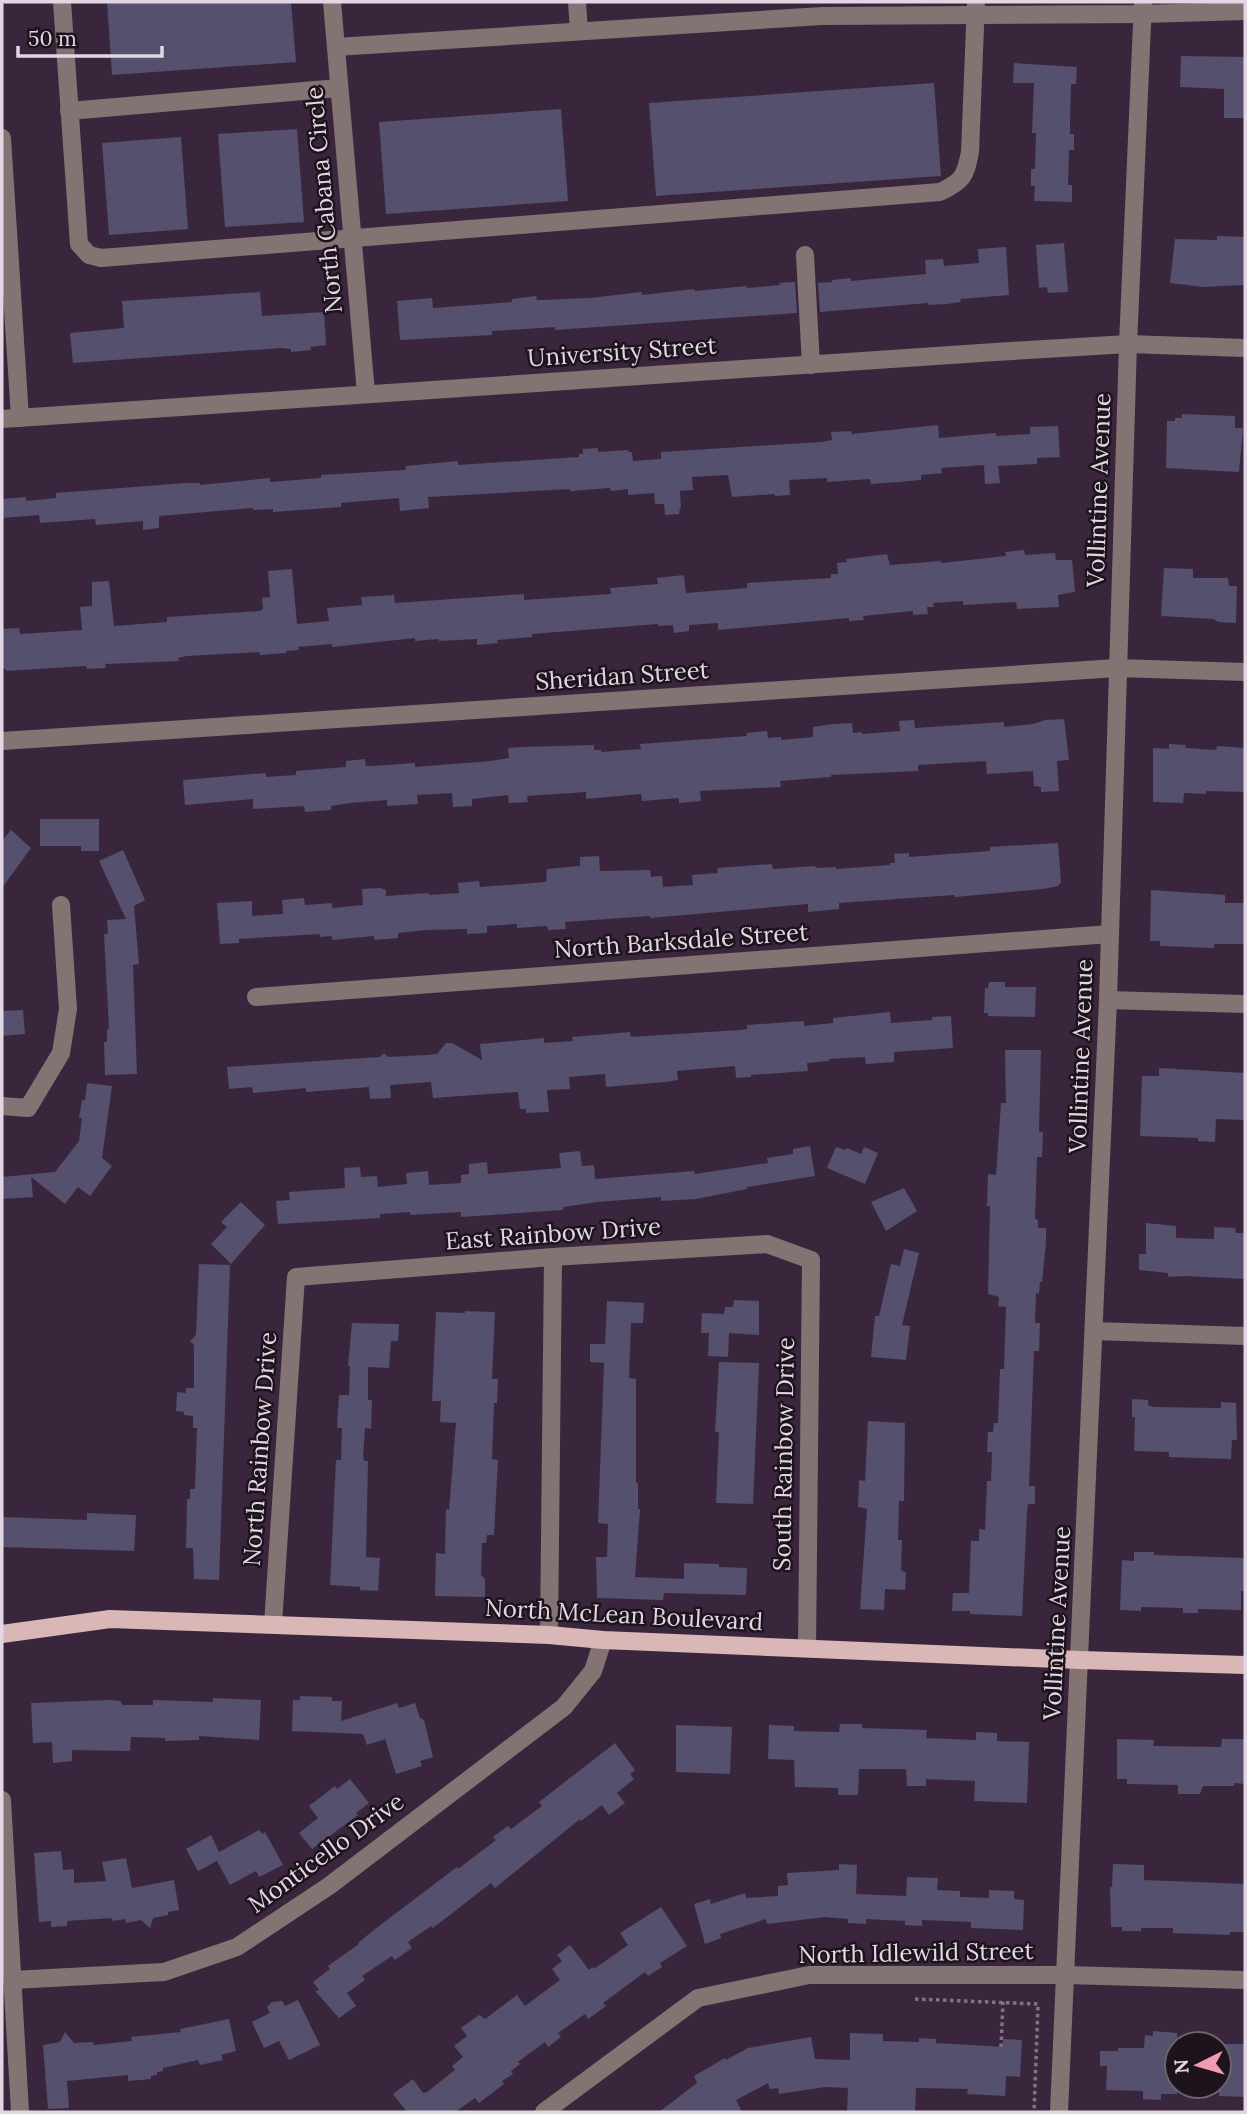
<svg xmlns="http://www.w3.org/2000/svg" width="1247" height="2114" font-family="Lora,serif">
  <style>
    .building { fill: #54506d }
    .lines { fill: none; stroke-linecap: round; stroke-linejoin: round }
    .path { stroke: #837284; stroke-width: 3.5; stroke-dasharray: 3.5 3.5; stroke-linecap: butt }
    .minor { stroke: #847373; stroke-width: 18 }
    .major { stroke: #dab7b7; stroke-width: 18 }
    .labels { text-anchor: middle; stroke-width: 5; stroke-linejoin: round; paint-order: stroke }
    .street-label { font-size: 24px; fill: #e3d6e4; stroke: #1c131c }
  </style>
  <rect width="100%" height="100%" fill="#3a263c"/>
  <g class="building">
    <path d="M107,2H291L296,62L112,75Z"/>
    <path d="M1181,56L1245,57V118H1224V89L1180,87Z"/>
    <path d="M1014,63L1077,67L1076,84H1071L1070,118V134H1074V150H1069L1068,185H1072V202L1034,201L1035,186H1031V169H1035L1036,133H1032L1034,83H1013Z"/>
    <path d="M934,83L941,176L656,196L649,103Z"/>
    <path d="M561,109L568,201L386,214L379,122Z"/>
    <path d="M297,129L304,222L225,227L218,134Z"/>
    <path d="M181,137L188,229L109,235L102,143Z"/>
    <path d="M1217,236L1244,237V285L1203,287L1170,283L1175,239L1217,240Z"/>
    <path d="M1064,243L1068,292L1048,293L1047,287L1039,288L1036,245Z"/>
    <path d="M1006,247L1009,295L960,299L961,302L947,304L928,305V303L820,312L818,283L832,282V280L851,278V281L926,274L925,260L943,259L944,266L979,263L978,249Z"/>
    <path d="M795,282L797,313L555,330V327L525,329L492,331V335L400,340L397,301L432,298L433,308L512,302V299L536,296L537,300H542L590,298L642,292V295L694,289L695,291L747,286V288L780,285L779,283Z"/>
    <path d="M260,292L262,316L324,312L326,345L310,347L311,350L291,352V349L281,348L73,363L70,333L124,328L122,301Z"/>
    <path d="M1182,414L1235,416V428H1243L1239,472L1166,468L1167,421H1175V418H1182Z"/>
    <path d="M938,425L939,438L996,433V436L1030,434V427L1058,426L1060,457L1037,458V464L998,466L1000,483L985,484L984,465L941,468L942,473L921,475V480L899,482L871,484L870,479L827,482V478L789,480L790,495L775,496V494L732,497L728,475L692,477L693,490L680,491L681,508H680L679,514L665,515L664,504H655L654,493L628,495V489L611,491L610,488L570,491V489L428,497L429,508L400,511L399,498L341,503V507L273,512V509L253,510V508L159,516V528L143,530V521L96,525L95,519L40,523L39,515L2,518V499L26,497V501L56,498V493L186,483H200V485L270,478V482L321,478V475L405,470L406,466L437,463L458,461V465L579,457V454H583V449L598,448V452L628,450L629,452H632L633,461L661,459V452L822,442L832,440L831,432L851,431L852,434Z"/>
    <path d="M1024,550L1025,555L1055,553L1056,560H1072L1075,592L1058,595L1059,607L1017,609L1016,602L963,605V601L933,603L934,607H927L928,614L913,615V611L863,616L864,620L849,621V618L718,630V623L689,625V631L674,633L673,625L658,626V624L532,634V637L497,640L498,643L477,645V639L439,641L438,639L415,641V638L332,647V644L298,647L299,650L286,651V653L260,655L259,652L187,656L178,658L179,661L105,664L106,668L87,669L86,666L6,671V669H2V629L19,628L20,634L82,630L80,607L92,606V582L109,581L114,626L167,622V617L260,611L263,609L262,598L270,597L268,571L292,569L297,624L329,621L327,608L362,605L361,597L394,595L395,603L524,594V600L611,594L610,588L658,584L657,578L684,575L686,593L747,588V583L831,578V574H838L837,563L847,562L846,559L887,554L890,565L941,561V563L1006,556L1005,552Z"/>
    <path d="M1164,568L1193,569V578H1228L1229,586H1237L1236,623L1219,622L1213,619L1161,616Z"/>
    <path d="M1064,719L1069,760L1057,761L1059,791L1041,792V787L1034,786L1033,771L987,774L986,761L918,765V771L831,775V777L780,781L781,787L700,791L701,801L679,803V798L642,801L641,794L586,799V792L527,796L528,802L512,803H509L508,795L472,799V806L453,807L452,793L417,795L418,804L387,806V800L350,803L331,806V810L305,812L304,806L253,809V799L185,805L183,780L266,773V777L296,775V771L346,767V761L365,759L366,766H372L415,763V767L491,761L509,758L508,748L523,747L594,745V750H601V752L641,749L640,744L747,736L746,733L767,731L768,738L781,737V740L813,737V727L833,724L852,723L853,733L862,732V734L900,731L899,721L914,720L915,728L1004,722V727L1033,724L1045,720Z"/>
    <path d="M1169,744L1186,745L1185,748L1216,750L1217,746L1245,748V792L1206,791V794L1184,793L1183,803L1153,802V748L1169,749Z"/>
    <path d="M40,819H99V851H81V846H40Z"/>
    <path d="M11,830L31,848L2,888V841Z"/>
    <path d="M1058,843L1061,882L1058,886L1043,889L955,897L954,895L839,903V909L808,912V904L650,918V916L565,922L566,929L548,930L547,926L517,928V924L487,926V933L467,934V929L427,930L398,933V938L374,940V936L332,940V936L320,937V934L239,939V943L220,944L217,903L252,901V916L283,914L282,900L304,898L305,905L332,903V908L363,905L362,889L380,888L386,890V896L429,893V895L459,893L458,883L479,881L480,887L546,882L547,869L580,866V857L599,856L600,871L650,870L651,877L662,876L663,887L693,885L692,875L718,873L717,868L772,864L773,869L815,866L816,868L836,867V869L890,865V863H895L894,854L909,853V857L990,851V847Z"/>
    <path d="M123,850L145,900L134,906L139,964L133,965L137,1074L105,1075L104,1042H107V1029H109L104,934H108L107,920L126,919L99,861Z"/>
    <path d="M1151,890L1225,895V903H1245V944H1214V948L1160,946V941H1150Z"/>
    <path d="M989,982H1005V987H1036L1035,1017L988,1016V1013H984L985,988H988Z"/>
    <path d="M23,1010L25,1034L2,1036V1011Z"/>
    <path d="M890,1012L891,1023L932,1020V1017L951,1016L953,1048L894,1052V1062L866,1064L865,1057L829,1059V1061L807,1063L808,1071L751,1075V1077L736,1078L735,1066L677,1071L678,1080L665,1082L606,1087L605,1074L569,1077L570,1089L547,1090L549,1112L526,1113V1109H520L518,1092L433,1098L431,1082L390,1085L391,1098L370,1099L369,1087L306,1092V1088L253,1093L252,1087L229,1089L227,1067L380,1057L384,1053L388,1057L426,1055L437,1054L446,1043H452L482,1060L480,1044L544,1038V1043L573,1041L572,1037L630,1032L631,1037L740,1030L747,1029V1025L804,1021V1026L833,1023V1018Z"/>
    <path d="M1005,1050H1041L1039,1132H1043L1042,1157H1037L1035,1219L1038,1220V1228H1046V1243L1042,1282H1040L1039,1294L1036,1293L1035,1323H1040L1039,1351H1034L1029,1486H1035V1504H1028L1027,1512L1022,1616L970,1614V1611H952L953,1593H969L971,1541H979V1529L985,1530L987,1481H991L992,1452H987L988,1432H993L994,1423H998L1000,1369H1004L1006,1307L998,1306L999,1297L988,1294L990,1206H987L988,1174L996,1175L1001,1103H1006Z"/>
    <path d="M1159,1068L1245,1073V1120L1216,1119L1215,1142L1198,1141V1138L1140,1136L1142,1076H1159Z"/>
    <path d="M87,1083L112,1086L102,1158L112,1166L90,1196L78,1187L65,1204L31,1177L33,1197L2,1199V1177L55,1172L79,1141L82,1118H79L82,1100H85Z"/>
    <path d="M810,1146L815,1176L747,1187V1189L696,1199L661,1201V1197L597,1202L563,1207V1210L461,1217V1212L410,1215V1212L380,1214V1218L278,1224L276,1201L290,1200L289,1192L345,1188L344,1168L360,1167L361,1177L377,1176L378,1187L407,1184L406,1173L428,1171L429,1185L461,1183V1175L469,1174V1164L487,1162L488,1174L561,1168L559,1153L580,1151L582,1166L594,1165L595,1179L694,1171L695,1174L768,1163L767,1158L793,1154V1149Z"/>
    <path d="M836,1147L846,1150L847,1148L861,1154L864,1147L878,1153L865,1184L827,1168Z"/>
    <path d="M904,1188L917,1211L886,1231L871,1202Z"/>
    <path d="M241,1202L265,1225L231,1264L211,1244L227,1227L221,1222Z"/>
    <path d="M1146,1223L1176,1226V1238L1214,1239V1227L1235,1228L1236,1233H1245V1279L1185,1276L1168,1277V1273L1139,1270V1254H1146Z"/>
    <path d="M904,1249L919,1253L902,1325L910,1326L906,1360L871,1357L875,1316H879L891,1264L900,1266Z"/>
    <path d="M199,1264L230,1265L219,1580L194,1579L193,1548H186L187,1499H190V1489H195L197,1428H193V1416L184,1415V1412L176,1411L177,1392L186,1393V1388H194V1345L190,1341L196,1335Z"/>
    <path d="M734,1300L759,1301V1335L729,1333L728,1357L708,1356L709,1333H701L702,1313L724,1314L725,1307H733Z"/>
    <path d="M607,1301L644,1303L643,1323H631L629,1378L636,1379V1483H638V1509H640L635,1577L684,1579V1563L719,1564V1567L747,1568L746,1595L664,1593L663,1600L597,1598L596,1557H607L608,1524L598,1523L604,1363L590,1362V1344H605Z"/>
    <path d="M465,1311L495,1312L492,1379H498L497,1403H494L492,1459L498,1460L494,1535H487L486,1543H482L481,1575L485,1579V1597L435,1596L436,1553L445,1554L446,1509L449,1510L456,1423L440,1422L441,1401H432L436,1312L465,1313Z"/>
    <path d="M352,1323L399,1324L398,1341H391L389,1368L368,1367V1400H372L371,1429L365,1428L363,1456L364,1461H368L366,1557L380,1558L378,1591L360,1590V1587L330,1585L336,1460H341L342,1428H337L339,1395H349L350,1366H348Z"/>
    <path d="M719,1362L759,1363L753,1504L716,1503L719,1432H715Z"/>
    <path d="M1132,1399L1148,1400V1405L1153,1407L1221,1408V1402L1236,1403L1237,1440H1232L1231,1459L1169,1457V1452L1134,1451L1135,1417H1132Z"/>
    <path d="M868,1421L905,1423L904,1501H899L898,1540H902L901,1570L906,1573L905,1590L885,1589L884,1610L860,1609L867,1509L858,1507L859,1480L865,1481Z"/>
    <path d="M87,1513L136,1515L134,1551L2,1547V1517L87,1520Z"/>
    <path d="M1134,1552H1154V1555L1245,1558V1591H1241V1610L1198,1609V1613H1183V1608L1141,1607V1611L1120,1610L1122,1560L1134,1561Z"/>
    <path d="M300,1696L332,1697V1701H342L341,1721L397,1703L399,1708L415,1703L420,1718L424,1720L433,1757L420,1761L422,1766L396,1774L385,1739L367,1745L363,1734L292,1731L293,1700H300Z"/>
    <path d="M213,1698L261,1700L259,1740L199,1736V1740L165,1741V1738L131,1737L130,1751L72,1750V1761L53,1763L52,1742L33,1743L31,1703L111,1700L120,1701L123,1705H153V1700L213,1702Z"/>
    <path d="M840,1724H862V1728L927,1730L926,1738L976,1740V1732L997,1733V1741L1029,1742L1027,1803L974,1801L975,1781L926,1779V1786H907L906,1769H859L858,1795H838V1788L795,1787L794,1760L768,1759L769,1725L794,1726V1731L839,1732Z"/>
    <path d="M676,1725L732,1727L730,1774L676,1772Z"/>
    <path d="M1117,1739L1154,1740L1153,1746L1221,1747L1222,1739H1245V1784L1234,1783V1786H1203L1200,1794H1178V1785L1127,1784V1779H1117Z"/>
    <path d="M615,1743L635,1770L630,1774L634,1779L617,1793L625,1803L609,1815L602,1805L581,1821L580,1819L495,1888L491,1883L433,1928L431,1926L408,1942L412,1948L395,1960L392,1956L362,1976L365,1980L347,1993L356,2006L339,2018L315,1991L319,1990L313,1982L330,1969L328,1966L359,1944L358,1943L375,1929L457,1867L458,1869L496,1840L493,1837L508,1826L511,1829L542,1806L539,1802Z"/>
    <path d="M350,1779L369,1803L356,1813L358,1815L312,1849L299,1833L318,1818L309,1806L335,1786L337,1789Z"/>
    <path d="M259,1830L262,1834L265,1832L283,1865L259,1877L256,1871L230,1885L217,1861L198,1871L186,1849L211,1835L219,1852Z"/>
    <path d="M61,1851L63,1870L74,1869V1883L106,1881L102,1862L126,1858L132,1888L174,1880L179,1910L168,1912V1915L153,1918L150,1928L141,1920L126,1923L125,1919L113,1921L112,1918L67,1921V1926L51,1927V1921L39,1922L34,1853Z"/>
    <path d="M839,1864L857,1865L856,1894L906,1896L907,1877L938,1878L937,1890L960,1891V1897L989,1898V1890L1014,1891V1899L1024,1900L1023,1930L971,1928V1922L922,1920V1926L905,1925V1921L866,1919V1924L848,1923V1919L825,1917L767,1924L766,1919L720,1934L721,1938L705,1944L694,1904L710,1899L711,1904L745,1893L746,1898L778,1896V1886L788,1885L787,1873L839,1870Z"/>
    <path d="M1113,1864L1144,1865V1880L1245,1884V1932H1230V1935L1173,1933V1928H1141V1931H1122V1927H1111L1110,1887H1112Z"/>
    <path d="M661,1907L687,1946L660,1963L662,1967L648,1976L645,1972L603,2003L606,2006L588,2019L585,2014L558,2033L561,2037L548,2047L545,2042L518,2062L520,2064L511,2071L513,2074L502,2081L504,2084L479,2103L475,2098L455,2112H407L393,2094L413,2079L423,2093L427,2092L455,2070L452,2066L463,2057L454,2046L467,2036L461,2028L479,2015L485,2019L517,1995L525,2006L560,1980L552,1969L562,1961L557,1955L570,1945L589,1970L593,1967L594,1969L628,1945L620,1933Z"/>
    <path d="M298,2000L320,2045L289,2060L279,2041L264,2048L252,2022L270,2013L267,2007L272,2002L282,2001L285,2006Z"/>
    <path d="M229,2019L236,2051L221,2055L223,2060L200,2065L198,2060L163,2068V2071L157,2072V2075L151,2076V2079L128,2081V2075L67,2081L69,2108L48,2109L43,2045L60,2042L65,2032L74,2043L93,2042L94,2045L132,2041L131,2037L181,2032L180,2029Z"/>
    <path d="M1153,2031L1177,2033V2094H1161V2100L1143,2099V2091L1106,2090L1107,2066H1100V2051H1118V2048H1144L1145,2035L1153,2036Z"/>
    <path d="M850,2033L883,2034V2041L919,2042V2038L936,2039V2043L1003,2047V2039L1022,2040L1020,2077L1006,2076L1005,2096L967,2094L968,2089L916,2088L915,2112H847L848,2088L825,2087L779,2094L778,2088L770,2089L768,2083L736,2100L742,2112H659L697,2083L694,2076L725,2058L726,2060L748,2048L811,2037L815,2059L850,2060Z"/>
    <path d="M1219,2044H1245V2097L1219,2096Z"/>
  </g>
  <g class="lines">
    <g class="path">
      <path d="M915,1999L1038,2004L1034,2112"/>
      <path d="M1001,2047L1003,2002"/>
    </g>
    <g class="minor">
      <path d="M62,2L79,244L89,255L101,258L940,192C963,181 965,177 970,152L976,2"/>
      <path d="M332,2L366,393"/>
      <path d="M577,2L579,31"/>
      <path d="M336,47L822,16L1143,14L1245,11"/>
      <path d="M69,111L339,88"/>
      <path d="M2,138L20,418"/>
      <path d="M805,255L811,365"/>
      <path d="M2,419L995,352L1128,344L1245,348"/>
      <path d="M2,741L1117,668L1245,672"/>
      <path d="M256,997L1110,934"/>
      <path d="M1108,1000L1245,1004"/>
      <path d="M2,1106L28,1108L61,1053L68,1009L61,905"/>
      <path d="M1094,1331L1245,1336"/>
      <path d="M273,1624L296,1277L553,1257L767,1244L811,1260L807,1648"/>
      <path d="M549,1635L553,1257"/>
      <path d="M2,1800L20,2112"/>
      <path d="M12,1980L164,1972L237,1947L329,1886L564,1707L593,1671L603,1640"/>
      <path d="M544,2112L698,1998L809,1975H1066L1245,1980"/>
      <path d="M1059,2112L1108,1000L1128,344L1143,2"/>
    </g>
    <path class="major" d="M2,1634L110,1619L549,1635L603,1640L1080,1660L1245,1665"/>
  </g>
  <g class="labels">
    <g class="street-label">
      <text transform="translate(324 200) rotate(-95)" y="8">North Cabana Circle</text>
      <text transform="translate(622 352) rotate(-4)" y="8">University Street</text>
      <text transform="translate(1099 490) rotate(-88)" y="8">Vollintine Avenue</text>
      <text transform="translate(622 676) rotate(-4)" y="8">Sheridan Street</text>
      <text transform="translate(681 941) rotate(-4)" y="8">North Barksdale Street</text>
      <text transform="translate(1081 1056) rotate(-88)" y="8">Vollintine Avenue</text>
      <text transform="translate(553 1234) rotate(-4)" y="8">East Rainbow Drive</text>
      <text transform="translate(260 1449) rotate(-86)" y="8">North Rainbow Drive</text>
      <text transform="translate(784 1454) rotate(-89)" y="8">South Rainbow Drive</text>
      <text transform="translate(624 1615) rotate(3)" y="8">North McLean Boulevard</text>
      <text transform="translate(1057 1623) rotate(-87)" y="8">Vollintine Avenue</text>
      <text transform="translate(326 1853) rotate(-36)" y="8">Monticello Drive</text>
      <text transform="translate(916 1953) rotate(-1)" y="8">North Idlewild Street</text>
    </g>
  </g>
  <rect width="1247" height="2114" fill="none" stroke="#e3d6e4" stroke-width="7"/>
  <g transform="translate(1198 2065) rotate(265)"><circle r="33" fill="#1c131c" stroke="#6c616c" stroke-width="2"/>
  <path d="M0-5L12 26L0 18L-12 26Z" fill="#f09ab4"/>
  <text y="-10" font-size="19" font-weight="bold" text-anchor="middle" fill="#e3d6e4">N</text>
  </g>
  <path d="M18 46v10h144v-10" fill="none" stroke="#e3d6e4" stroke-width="3.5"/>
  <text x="28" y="46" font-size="21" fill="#e3d6e4" stroke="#1c131c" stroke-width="5" paint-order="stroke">50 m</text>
</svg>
